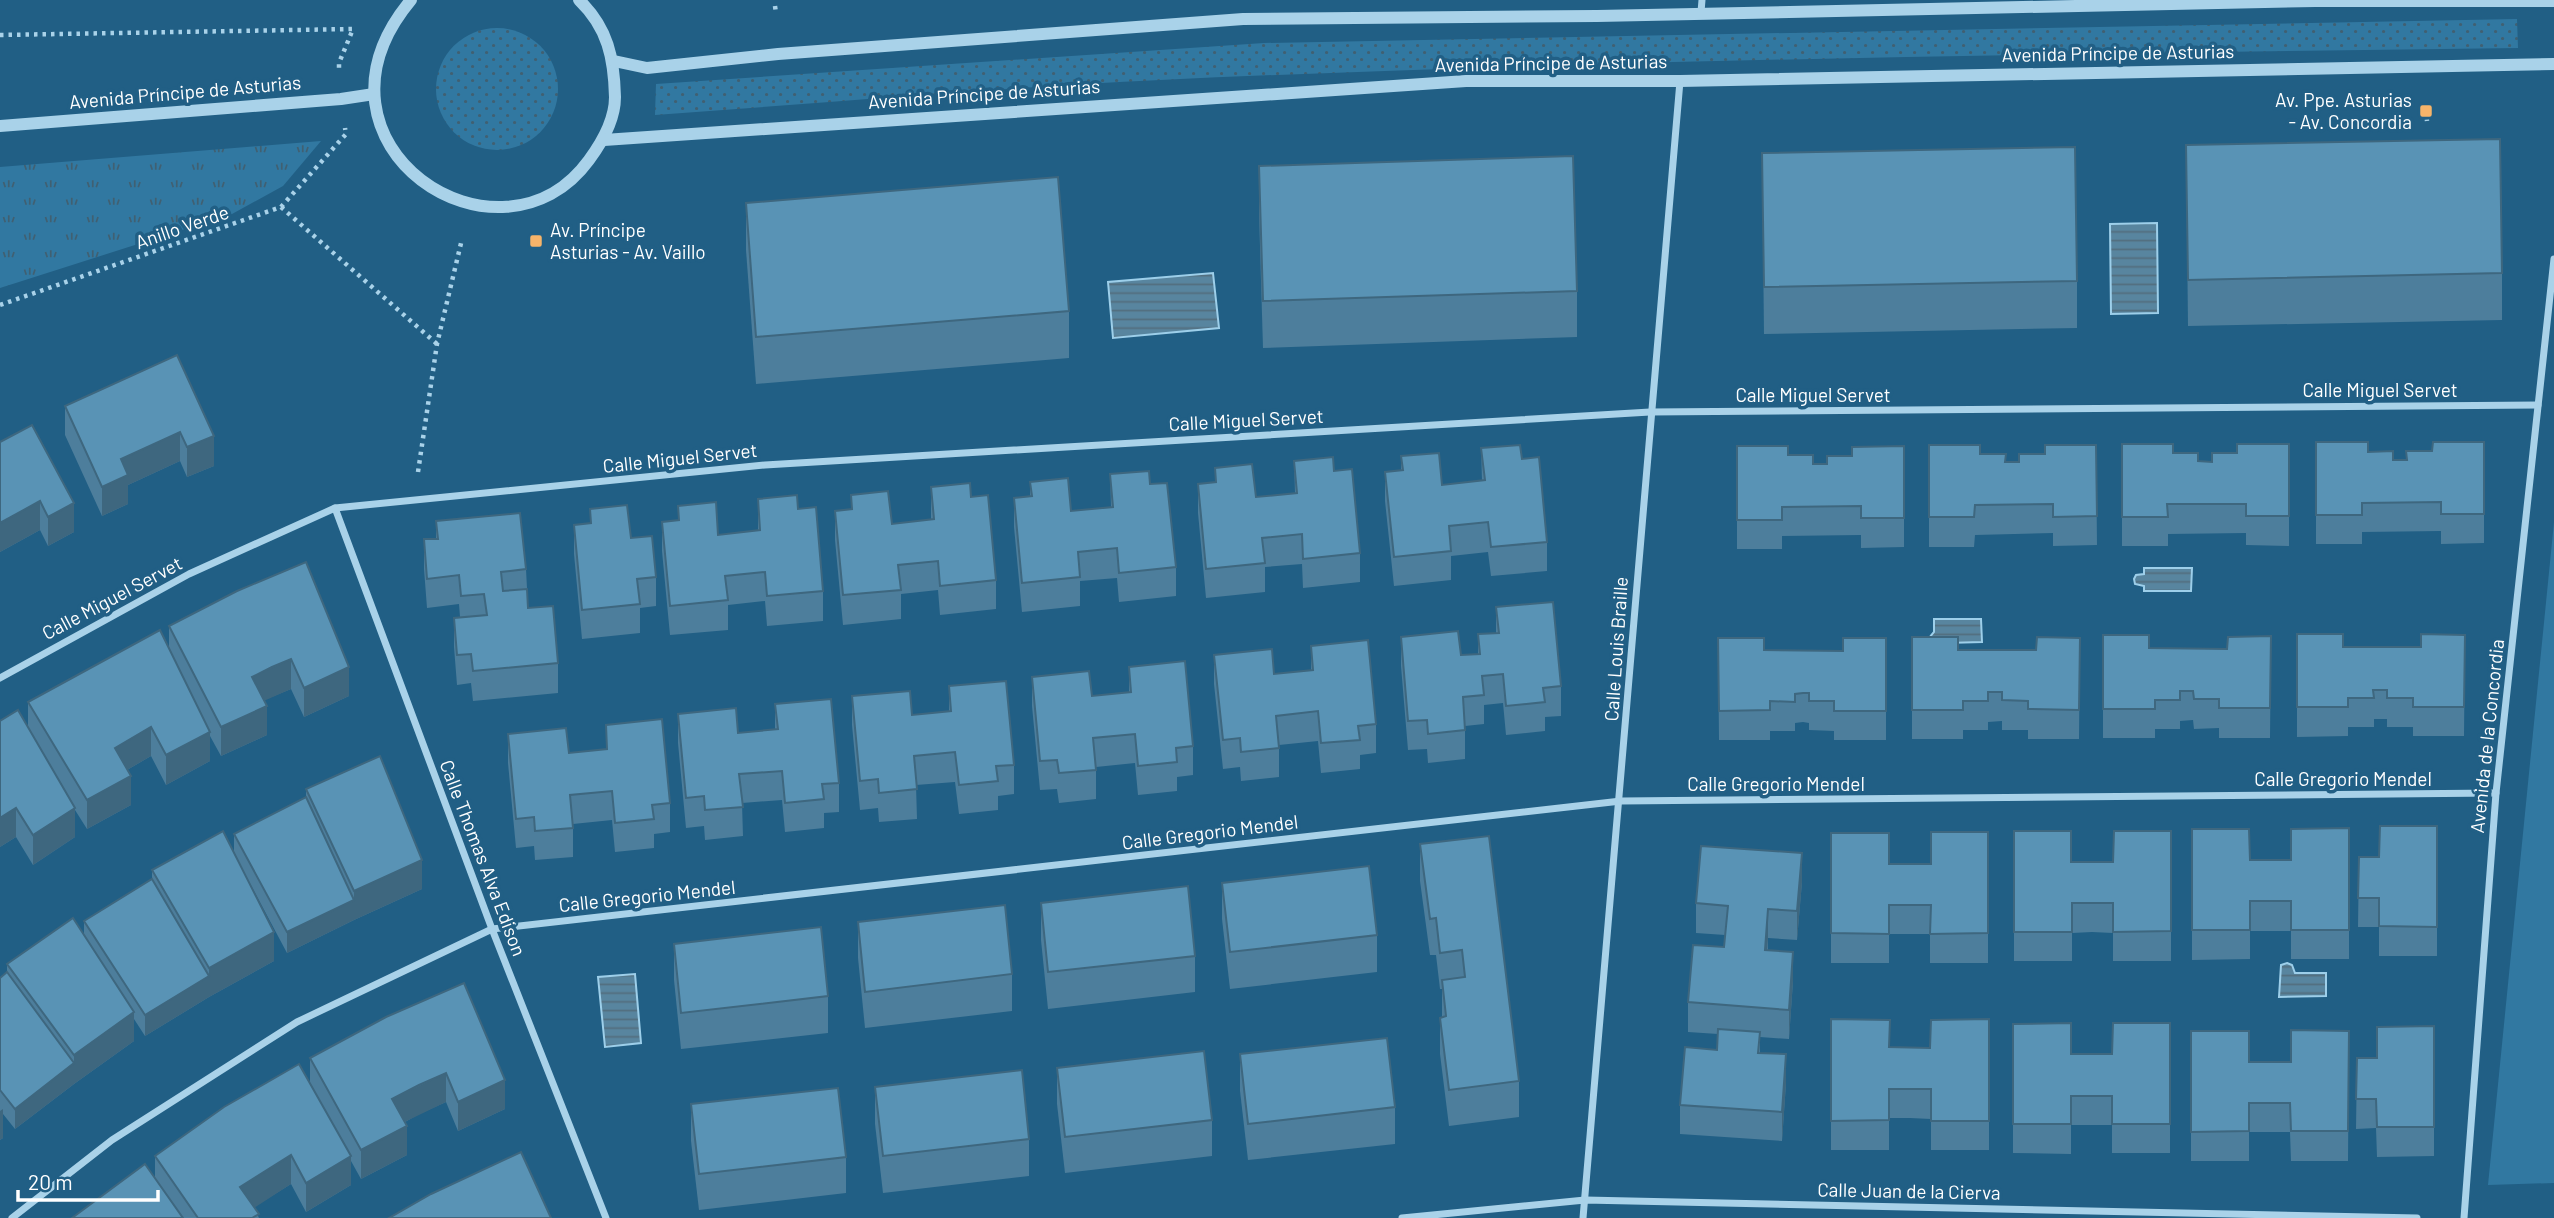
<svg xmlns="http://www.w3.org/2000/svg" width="2554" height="1218" font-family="Barlow,sans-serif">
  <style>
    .grass { fill: url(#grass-tufts) }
    .park { fill: #3178a1 }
    .garden { fill: url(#garden-dots) }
    .water { fill: url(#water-rules); stroke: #9dcfea; stroke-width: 2 }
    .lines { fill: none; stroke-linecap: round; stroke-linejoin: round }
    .path { stroke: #a9d2e9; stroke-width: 4.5; stroke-dasharray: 3.5 5; stroke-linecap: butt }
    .minor { stroke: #a9d2e9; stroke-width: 7 }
    .tertiary { stroke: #a9d2e9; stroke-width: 12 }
    .wall { fill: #4d7e9c }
    .shaded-wall { fill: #3e677f }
    .building { fill: #5993b5; stroke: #3e677f; stroke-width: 2 }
    .poi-dot { fill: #f6b46a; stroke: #215f85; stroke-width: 2.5 }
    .labels { text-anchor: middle; stroke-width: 7; stroke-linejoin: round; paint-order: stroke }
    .street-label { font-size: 19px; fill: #fff; stroke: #215f85 }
    .poi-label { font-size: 19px; fill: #fff; stroke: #215f85; text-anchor: end }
  </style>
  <defs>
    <pattern id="grass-tufts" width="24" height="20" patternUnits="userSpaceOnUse" patternTransform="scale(1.75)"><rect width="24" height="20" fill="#3178a1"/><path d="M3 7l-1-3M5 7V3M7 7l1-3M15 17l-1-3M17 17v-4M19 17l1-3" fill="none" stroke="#406072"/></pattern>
    <pattern id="garden-dots" width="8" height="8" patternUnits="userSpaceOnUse" patternTransform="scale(1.75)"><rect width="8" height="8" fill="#3178a1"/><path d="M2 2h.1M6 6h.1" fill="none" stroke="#406072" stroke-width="1.8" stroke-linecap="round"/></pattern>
    <pattern id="water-rules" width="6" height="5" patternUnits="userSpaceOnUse" patternTransform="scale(1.75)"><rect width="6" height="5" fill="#58859f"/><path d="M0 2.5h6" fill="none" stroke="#536e7e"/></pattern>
  </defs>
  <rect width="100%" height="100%" fill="#215f85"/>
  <path class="grass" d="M321,141L283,186L232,214L0,288V167Z"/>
  <path class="park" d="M2554,522V1183L2488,1185Z"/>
  <g class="garden">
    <path d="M2517,19L2518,48C2065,54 1612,59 1160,80C991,88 823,103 655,115L656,84L1264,43Z"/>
    <circle cx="497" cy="89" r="61"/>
  </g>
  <g class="water">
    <path d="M2157,223L2158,313L2111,314L2110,224Z"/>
    <path d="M1213,273L1219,328L1113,338L1108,282Z"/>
    <path d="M2144,568H2192L2191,591H2144V586L2135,584L2134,579L2136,575L2144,574Z"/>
    <path d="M1934,619H1981L1982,642L1945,643L1929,638L1934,632Z"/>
    <path d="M2287,963L2292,965L2295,973H2326V996L2279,997L2281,965Z"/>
    <path d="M635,974L641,1043L605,1047L598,977Z"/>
  </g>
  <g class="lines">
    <g class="path">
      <path d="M775,6L776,13"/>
      <path d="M0,35L353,29L339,63V71"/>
      <path d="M2426,111L2427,121"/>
      <path d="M281,207L437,344"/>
      <path d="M536,241V236"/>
      <path d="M0,305L281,207L346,134L345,128"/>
      <path d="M418,472L437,344L462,239"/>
    </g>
    <g class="minor">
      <path d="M1701,12L1702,0"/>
      <path d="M335,508L492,929L606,1218"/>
      <path d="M0,678L189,574L335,508L765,465L1650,412L2538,405"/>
      <path d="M12,1218L112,1140L297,1022L492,929L1621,801L2496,793"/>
      <path d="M1402,1218L1585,1200L2417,1218"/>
      <path d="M1583,1218L1680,81"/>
      <path d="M2464,1218L2496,793L2554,259"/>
    </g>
    <g class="tertiary">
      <path d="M411,0C290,145 500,282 589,160C603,141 615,120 615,97C614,58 608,28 579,0"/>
      <path d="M614,61L647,68L778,54L1243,19L1597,16L2315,1H2554"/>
      <path d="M0,126L341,99L374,94"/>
      <path d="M604,140L1466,81H1680L2554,64"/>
    </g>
  </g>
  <g class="wall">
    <path d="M2186,145L2502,273V320L2188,326Z"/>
    <path d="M1762,153L2077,281V328L1764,334Z"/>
    <path d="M1259,166L1577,291V337L1263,348L1259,213Z"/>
    <path d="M746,203L1069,311V358L756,384L746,250Z"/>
    <path d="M177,355L214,466L187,477L180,461L128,485V504L102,516L65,435V406Z"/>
    <path d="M0,442L74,532L48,546L40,530L0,552Z"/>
    <path d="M2316,442L2368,452L2393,460H2406L2432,451L2484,442V543L2441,544V531L2362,532V544H2316Z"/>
    <path d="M2122,444L2173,453L2198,461L2212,462L2237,453L2289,444V546L2246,545V533L2168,534V546H2122Z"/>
    <path d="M1929,445L1980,454L2006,462H2019L2045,454L2096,445L2097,545L2053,546V533L1975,535L1974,547H1929Z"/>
    <path d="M1737,446L1788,455L1813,464H1827L1852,456L1904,446V547L1861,548V535L1782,536V549H1737Z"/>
    <path d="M1481,448L1522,459L1547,542V571L1491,576L1488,552L1451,556V580L1394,586L1385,501V472L1401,470V456L1442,485L1482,481Z"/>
    <path d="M1294,461L1334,471L1360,553V582L1303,588L1302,564L1265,567V592L1206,598L1198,513V484L1215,482V468L1256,497L1295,493Z"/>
    <path d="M1110,474L1150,484L1176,567V596L1119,602L1117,578L1080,581V606L1022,612L1014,527V498L1030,496V482L1071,511L1111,507Z"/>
    <path d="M931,487L971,497L996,580V609L940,615L938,590L901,594V619L843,625L835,540V511L851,509V495L892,524L931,520Z"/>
    <path d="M758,499L798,509L823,591V621L767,626L765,601L728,605V630L670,635L662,551V522L678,521V506L718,535L758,531Z"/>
    <path d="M590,509L631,538L656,577V606L640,608V633L582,639L574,554V525L590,523Z"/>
    <path d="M436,521L526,569L528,608L558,663V693L473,701L471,683L457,685L454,647V618L460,617L459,604L427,608L424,569V539H436Z"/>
    <path d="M237,591L349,696L304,717L291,689L264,700L267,735L221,756L210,736V761L166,785L151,756L127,770L131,805L87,829L75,810V837L33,865L16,837L0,847L28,727V702L169,648V626Z"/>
    <path d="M1496,607L1561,686V716L1545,717V731L1506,735L1503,703L1484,705V724L1465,726V759L1428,763L1427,749L1408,750L1401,666V637L1461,655L1478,654V634L1496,633Z"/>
    <path d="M2297,634L2343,647H2421L2465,635L2464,736H2413V727H2387V719H2374V727H2348V736L2297,737Z"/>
    <path d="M2103,635L2149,648L2227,649L2271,636L2270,738H2219V728L2194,729L2193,720L2180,721V729H2155V738H2103Z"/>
    <path d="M1912,637L1958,650H2036L2080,638L2079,739H2028V730H2002V721L1988,722V730H1963V739H1912Z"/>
    <path d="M1718,638L1764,650L1843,651L1886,638V740H1834V731L1809,730V723L1803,722L1795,723V731H1770V740H1719Z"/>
    <path d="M1311,646L1376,724V753L1360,755V769L1321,773L1318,741L1279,745V777L1241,781L1240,767L1223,769L1214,684V655L1274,674L1311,670Z"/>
    <path d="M1129,667L1193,746V775L1177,777V791L1138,795L1135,763L1096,767V799L1059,803L1057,789L1040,790L1032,706V677L1092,696L1129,692Z"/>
    <path d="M949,686L1014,765V794L998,796V810L959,814L955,782L916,785L917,819L879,822L878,808L860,810L852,725V696L912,715L949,711Z"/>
    <path d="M775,704L839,783V812L824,813V828L785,832L782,800L742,803L743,836L705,840L704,826L686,828L678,743V714L738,733L775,729Z"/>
    <path d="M606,725L670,803V832L654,834V848L615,852L612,820L573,824V857L535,860L534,846L516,848L508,763V734L569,753L606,749Z"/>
    <path d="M306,789L422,889L354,920L287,953L236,857L274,961L209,997L145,1036L134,1019V1041L74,1084L15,1129L3,1114V1138L0,1140V978L7,972V964L84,934V921L152,879V870L234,854V834L306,797Z"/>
    <path d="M2437,826V956H2379V927H2358L2359,857H2379Z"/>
    <path d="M2349,828V959H2291V931H2250V959L2192,960V829L2250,860H2291Z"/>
    <path d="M2014,831L2071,862H2113L2171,831V961H2113V933L2092,932L2072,933V961H2014Z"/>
    <path d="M1988,832V963H1930V934H1889V963H1831V833L1889,864H1931Z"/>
    <path d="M1420,844L1519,1081V1117L1449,1126L1440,1054V1018L1442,1017V989H1440L1436,955H1430L1420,881Z"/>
    <path d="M1802,882L1797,940L1768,938V950L1793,981L1789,1039L1760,1037V1053L1786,1083L1782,1141L1680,1134V1105L1717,1050L1718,1034L1688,1032V1002L1724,947L1725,935L1696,933V903Z"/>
    <path d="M1222,883L1377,935V972L1230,989L1222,919Z"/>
    <path d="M1041,903L1195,956V992L1048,1009L1041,940Z"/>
    <path d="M858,922L1012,974V1011L865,1028L858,958Z"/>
    <path d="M674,944L828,996V1033L681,1049L674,980Z"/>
    <path d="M386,1017L505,1109L458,1131L446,1102L419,1114L405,1122L407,1155L361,1179L351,1161V1185L306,1212L291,1184L254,1207L259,1218H72L155,1178V1156L310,1085V1058Z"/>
    <path d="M1831,1019L1890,1047L1930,1048L1989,1019V1150H1931V1119L1910,1118H1889V1150H1831Z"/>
    <path d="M2170,1023V1153H2112V1125H2071V1154L2013,1153V1024L2071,1054H2112Z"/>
    <path d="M2434,1026V1156L2377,1157L2376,1128L2356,1129L2357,1058H2377Z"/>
    <path d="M2191,1031L2249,1062H2291L2349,1031L2348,1161H2291L2290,1132H2249V1161H2191Z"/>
    <path d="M1240,1054L1395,1107V1144L1248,1160L1240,1091Z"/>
    <path d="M1057,1068L1212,1120V1156L1065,1173L1057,1104Z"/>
    <path d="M875,1087L1029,1139V1176L883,1193L875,1124Z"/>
    <path d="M691,1104L846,1157V1193L699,1210L691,1141Z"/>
  </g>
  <g class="shaded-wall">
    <path d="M180,432V461L128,485V504L102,516V487L121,459Z"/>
    <path d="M214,436V466L187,477V447Z"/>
    <path d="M40,501V530L0,552V523Z"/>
    <path d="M74,503V532L48,546V517Z"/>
    <path d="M291,659V689L252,706V677Z"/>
    <path d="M349,667V696L304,717V688Z"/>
    <path d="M267,706V735L221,756V727Z"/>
    <path d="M151,727V756L115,777V748Z"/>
    <path d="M210,732V761L166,785V755Z"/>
    <path d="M131,776V805L87,829V800Z"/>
    <path d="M16,808V837L0,847V818Z"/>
    <path d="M75,808V837L33,865V835Z"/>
    <path d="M1802,853V882L1797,940V911Z"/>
    <path d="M422,860V889L354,920L287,953V932L354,900V891Z"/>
    <path d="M1768,909V938L1765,980V950Z"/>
    <path d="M274,932V961L209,997L145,1036V1015L209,976V968Z"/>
    <path d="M1793,952V981L1789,1039V1010Z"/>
    <path d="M134,1012V1041L74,1084L15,1129V1109L74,1063V1055Z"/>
    <path d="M1786,1054V1083L1782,1141V1112Z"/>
    <path d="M446,1073V1102L392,1128V1099Z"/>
    <path d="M505,1080V1109L458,1131V1102Z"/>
    <path d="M3,1109V1138L0,1140V1111Z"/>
    <path d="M407,1126V1155L361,1179V1150Z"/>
    <path d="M291,1155V1184L240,1217V1187Z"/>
    <path d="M351,1156V1185L306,1212V1183Z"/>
  </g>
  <g class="building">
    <path d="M2500,139L2502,273L2188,280L2186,145Z"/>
    <path d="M2075,147L2077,281L1764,287L1762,153Z"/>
    <path d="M1573,156L1577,291L1263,301L1259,166Z"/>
    <path d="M1058,177L1069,311L756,337L746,203Z"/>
    <path d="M177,355L214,436L187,447L180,432L121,459L128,475L102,487L65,406Z"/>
    <path d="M32,425L74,503L48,517L40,501L0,523V442Z"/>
    <path d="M2316,442H2368V452L2393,451V460H2407L2406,451H2432L2433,442H2484V514H2441V502L2362,503V515H2316Z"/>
    <path d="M2122,444H2173V453H2198V461L2212,462V453H2237V444H2289V516H2246V504H2167L2168,517H2122Z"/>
    <path d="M1520,445L1522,459L1539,457L1547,542L1491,547L1488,522L1449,526L1451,551L1394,557L1385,472L1403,470L1401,456L1439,453L1442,485L1485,480L1481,448Z"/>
    <path d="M1929,445H1980V454H2006L2005,462H2019V454H2045V445H2096L2097,516L2053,517V504L1975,505L1974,517H1929Z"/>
    <path d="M1737,446H1788V455H1813V464H1827V456H1852V447L1904,446V518H1861V506L1782,507V520H1737Z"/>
    <path d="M1333,457L1334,471L1352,469L1360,553L1303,559L1302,534L1262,538L1265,563L1206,569L1198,484L1216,482L1215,468L1252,464L1256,497L1297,493L1294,461Z"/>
    <path d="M1149,471L1150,484L1167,483L1176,567L1119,573L1117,548L1078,552L1080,577L1022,583L1014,498L1032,496L1030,482L1068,478L1071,511L1113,507L1110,474Z"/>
    <path d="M970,483L971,497L988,495L996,580L940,586L938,561L898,565L901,590L843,595L835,511L852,509L851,495L888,491L892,524L934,519L931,487Z"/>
    <path d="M797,495L798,509L816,507L823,591L767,596L765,572L725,576L728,600L670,606L662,522L679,520L678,506L716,502L718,535L760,530L758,499Z"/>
    <path d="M627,505L631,538L652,536L656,577L637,579L640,604L582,610L574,525L591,523L590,509Z"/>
    <path d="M520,513L526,569L501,572L503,591L527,589L528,608L553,606L558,663L473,671L471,654L457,655L454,618L487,615L484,594L461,596L459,575L427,579L424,539H438L436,521Z"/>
    <path d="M306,562L349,667L304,688L291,659L272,667L252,677L267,706L221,727L169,626L237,591Z"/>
    <path d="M1553,602L1561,686L1543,688L1545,702L1506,706L1503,674L1482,676L1484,695L1463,697L1465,730L1428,734L1427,720L1408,721L1401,637L1458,631L1461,655L1480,654L1478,634L1499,633L1496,607Z"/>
    <path d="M160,630L210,732L166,755L151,727L115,748L131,776L87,800L28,702Z"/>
    <path d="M2297,634H2343V647H2421V634L2465,635L2464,707H2413V698H2387V690H2373L2374,698H2348V707H2297Z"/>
    <path d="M2103,635H2149V648L2227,649L2228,637L2271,636L2270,708H2219V699H2194L2193,691H2180V700H2155V709H2103Z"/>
    <path d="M1912,637H1958V650H2036L2037,637L2080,638L2079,710L2028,709V701L2002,700V692H1988V701H1963V710H1912Z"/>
    <path d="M1718,638H1764V650L1843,651V638H1886V711H1834V701H1809V693H1803L1795,694V702L1770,701V710L1719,711Z"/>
    <path d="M1368,640L1376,724L1358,726L1360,740L1321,743L1318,711L1276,716L1279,748L1241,752L1240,738L1223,740L1214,655L1272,649L1274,674L1313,670L1311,646Z"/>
    <path d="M1185,661L1193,746L1176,748L1177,762L1138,766L1135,734L1093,738L1096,770L1059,773L1057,760L1040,761L1032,677L1089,671L1092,696L1131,692L1129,667Z"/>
    <path d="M1006,681L1014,765L996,766L998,781L959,785L955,752L914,756L917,789L879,793L878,779L860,781L852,696L910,691L912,715L932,713L951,711L949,686Z"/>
    <path d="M831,699L839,783L822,784L824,799L785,803L782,771L739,774L743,807L705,810L704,796L686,798L678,714L736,708L738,733L778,729L775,704Z"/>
    <path d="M18,710L75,808L33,835L16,808L0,818V721Z"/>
    <path d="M662,719L670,803L652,805L654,819L615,823L612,791L570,795L573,828L535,831L534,817L516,819L508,734L566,728L569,753L607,749L606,725Z"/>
    <path d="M380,756L422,860L354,891L306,789Z"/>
    <path d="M306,797L354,900L287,932L234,834Z"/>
    <path d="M2380,826H2437V927L2379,926V898H2358L2359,857H2379Z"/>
    <path d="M2349,828V930H2291V901H2250V930H2192V829H2249L2250,860H2291V829Z"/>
    <path d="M223,831L274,932L209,968L152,870Z"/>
    <path d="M2014,831H2071V862H2113L2114,831H2171V931L2113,932V903H2072V932H2014Z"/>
    <path d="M1931,832H1988V933L1930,934L1931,905H1889V934L1831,933V833H1889V864H1931Z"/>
    <path d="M1489,836L1519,1081L1449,1090L1440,1018L1446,1016L1442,980L1465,977L1462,950L1440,953L1436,918L1430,919L1420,844Z"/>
    <path d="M1701,846L1802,853L1797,911L1768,909L1765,950L1793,952L1789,1010L1688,1002L1693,945L1724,947L1728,906L1696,903Z"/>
    <path d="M1369,866L1377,935L1230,952L1222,883Z"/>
    <path d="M152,879L209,976L145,1015L84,921Z"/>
    <path d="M1188,886L1195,956L1048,972L1041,903Z"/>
    <path d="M1005,905L1012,974L865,992L858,922Z"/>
    <path d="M73,918L134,1012L74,1055L7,964Z"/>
    <path d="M821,927L828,996L681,1013L674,944Z"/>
    <path d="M7,972L74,1063L15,1109L0,1090V978Z"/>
    <path d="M464,983L505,1080L458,1102L446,1073L419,1085L392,1099L407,1126L361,1150L310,1058L386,1017Z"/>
    <path d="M1831,1019L1890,1020L1889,1047L1930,1048L1931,1020L1989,1019V1121H1931V1089H1889V1120L1831,1121Z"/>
    <path d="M2071,1023V1054H2112L2113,1023H2170V1124H2112V1096H2071V1124H2013V1024Z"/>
    <path d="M2434,1026V1127H2377L2376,1099H2356L2357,1058H2377V1027Z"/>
    <path d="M1718,1029L1760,1032L1758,1053L1786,1054L1782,1112L1680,1105L1685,1047L1717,1050Z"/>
    <path d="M2291,1030L2349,1031L2348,1131H2291L2290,1103H2249V1131L2191,1132V1031H2249V1062H2291Z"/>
    <path d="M1387,1038L1395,1107L1248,1124L1240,1054Z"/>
    <path d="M1204,1051L1212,1120L1065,1137L1057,1068Z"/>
    <path d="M299,1064L351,1156L306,1183L291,1155L240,1187L259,1214L252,1218H198L155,1156L224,1107Z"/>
    <path d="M1022,1070L1029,1139L883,1156L875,1087Z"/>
    <path d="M838,1088L846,1157L699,1174L691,1104Z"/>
    <path d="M521,1152L551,1218H389L431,1194Z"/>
    <path d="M145,1164L183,1218H72L76,1215Z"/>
  </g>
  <g class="poi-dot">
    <rect x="2419" y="104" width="14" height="14" rx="3.5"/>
    <rect x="529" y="234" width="14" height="14" rx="3.5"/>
  </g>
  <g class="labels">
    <g class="street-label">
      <text transform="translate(2118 53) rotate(-1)" y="7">Avenida Príncipe de Asturias</text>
      <text transform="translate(1551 63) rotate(-1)" y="7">Avenida Príncipe de Asturias</text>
      <text transform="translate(185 92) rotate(-5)" y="7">Avenida Príncipe de Asturias</text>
      <text transform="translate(984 94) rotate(-4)" y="7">Avenida Príncipe de Asturias</text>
      <text transform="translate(182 227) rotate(-19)" y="7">Anillo Verde</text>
      <text x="2380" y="397">Calle Miguel Servet</text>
      <text x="1813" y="402">Calle Miguel Servet</text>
      <text transform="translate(1246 420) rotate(-3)" y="7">Calle Miguel Servet</text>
      <text transform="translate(680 458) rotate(-6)" y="7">Calle Miguel Servet</text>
      <text transform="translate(112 598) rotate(-28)" y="7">Calle Miguel Servet</text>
      <text transform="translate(1616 649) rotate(-86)" y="7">Calle Louis Braille</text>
      <text transform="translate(2487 736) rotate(-84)" y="7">Avenida de la Concordia</text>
      <text x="2343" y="786">Calle Gregorio Mendel</text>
      <text x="1776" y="791">Calle Gregorio Mendel</text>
      <text transform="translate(1210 832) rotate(-7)" y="7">Calle Gregorio Mendel</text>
      <text transform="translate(483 858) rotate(69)" y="7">Calle Thomas Alva Edison</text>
      <text transform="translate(647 896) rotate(-6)" y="7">Calle Gregorio Mendel</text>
      <text transform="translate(1909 1191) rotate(1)" y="7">Calle Juan de la Cierva</text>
    </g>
    <g class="poi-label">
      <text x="2412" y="107">Av. Ppe. Asturias<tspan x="2412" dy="22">- Av. Concordia</tspan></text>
      <text x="550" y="237" text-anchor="start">Av. Príncipe<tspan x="550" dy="22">Asturias - Av. Vaillo</tspan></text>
    </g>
  </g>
  <path d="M18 1190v10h140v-10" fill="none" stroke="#ffffff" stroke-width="3.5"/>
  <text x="28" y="1190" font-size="21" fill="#ffffff" stroke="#215f85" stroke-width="5" paint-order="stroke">20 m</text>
</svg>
